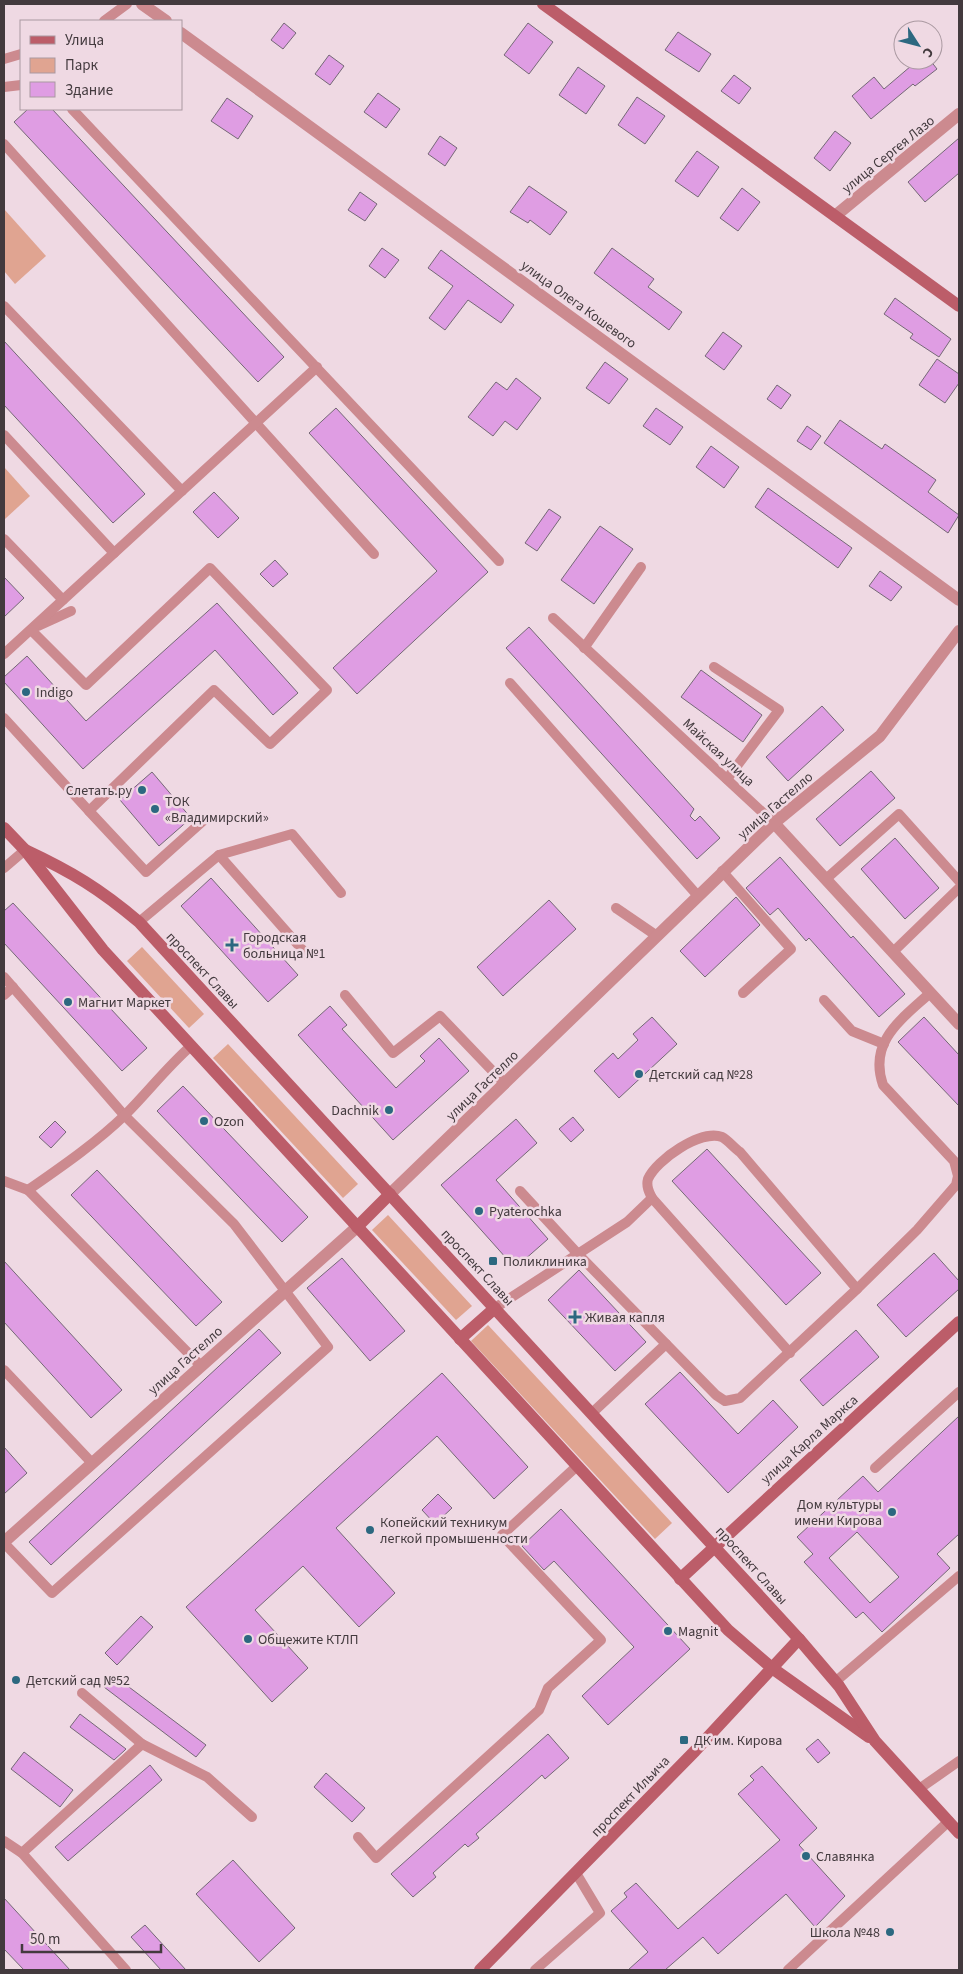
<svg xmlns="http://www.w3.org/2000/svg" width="963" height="1974" font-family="'Source Sans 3',sans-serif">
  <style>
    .green { fill: #e0a491 }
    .building { fill: #df9de3; stroke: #756876; fill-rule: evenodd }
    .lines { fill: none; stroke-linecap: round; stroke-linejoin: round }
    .lane { stroke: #cc8a8f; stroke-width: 10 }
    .street { stroke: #cc8a8f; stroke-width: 12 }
    .secondary { stroke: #bc5d69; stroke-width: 12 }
    .poi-dot { fill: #2c6880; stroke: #efd9e3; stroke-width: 2 }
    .labels { text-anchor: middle; stroke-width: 5; stroke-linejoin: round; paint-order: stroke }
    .street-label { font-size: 14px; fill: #433a3e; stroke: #efd9e3 }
    .poi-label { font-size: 14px; fill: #433a3e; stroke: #efd9e3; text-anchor: start }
  </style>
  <rect width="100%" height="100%" fill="#efd9e3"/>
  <g class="green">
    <path d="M4,209L46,256L15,284L4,271Z"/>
    <path d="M4,467L30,496L5,519L4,517Z"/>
    <path d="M142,947L204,1014L189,1028L127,961Z"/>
    <path d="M228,1044L358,1184L343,1198L213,1058Z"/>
    <path d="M388,1215L472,1306L456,1320L372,1230Z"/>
    <path d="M488,1325L672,1523L655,1539L471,1341Z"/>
  </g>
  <g class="building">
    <path d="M284,23L296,33L283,49L271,40Z"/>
    <path d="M528,23L553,42L529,74L504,55Z"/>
    <path d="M678,32L711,54L699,72L665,50Z"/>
    <path d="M329,55L344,66L330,85L315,74Z"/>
    <path d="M918,60H930L937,69L915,86L913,84L871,119L852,96L874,77L884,89Z"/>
    <path d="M578,67L605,86L586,114L559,95Z"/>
    <path d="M734,75L751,88L739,104L721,91Z"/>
    <path d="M378,93L400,109L386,128L364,112Z"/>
    <path d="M637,97L665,116L645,144L618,125Z"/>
    <path d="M227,98L253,116L238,139L211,121Z"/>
    <path d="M28,109H52L284,357L258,382L14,122Z"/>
    <path d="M835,131L851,143L830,171L814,158Z"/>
    <path d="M440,136L457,148L445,166L428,154Z"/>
    <path d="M959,138V173L925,202L908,182Z"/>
    <path d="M697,151L719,167L698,197L675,181Z"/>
    <path d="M529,186L567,212L550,235L530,220L528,223L510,212Z"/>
    <path d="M742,188L760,202L738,231L720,218Z"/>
    <path d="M360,192L377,204L365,221L348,210Z"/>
    <path d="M382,248L399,260L385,278L369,266Z"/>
    <path d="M612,248L654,279L648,287L682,312L669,330L594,273Z"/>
    <path d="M441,250L514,305L501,323L468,300L445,330L429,318L453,286L428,268Z"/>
    <path d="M895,298L951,339L939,357L910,338L913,334L884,314Z"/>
    <path d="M723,332L742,346L724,370L705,356Z"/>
    <path d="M4,341L145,494L113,523L4,405Z"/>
    <path d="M937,359L959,374V383L945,403L919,385Z"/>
    <path d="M605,362L628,379L609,404L586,388Z"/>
    <path d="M516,378L541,398L517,430L505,421L493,436L468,417L496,382L507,390Z"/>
    <path d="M777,385L791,395L781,409L767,399Z"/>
    <path d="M336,408L488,572L357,694L333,668L437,571L309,433Z"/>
    <path d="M656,408L683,427L670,445L643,426Z"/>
    <path d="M840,420L882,449L885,444L936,480L928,492L959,515L948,533L824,443Z"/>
    <path d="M807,426L821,436L811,450L797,441Z"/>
    <path d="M711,446L739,467L724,488L696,467Z"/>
    <path d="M768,488L852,548L838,568L755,507Z"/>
    <path d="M214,492L239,518L218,538L193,512Z"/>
    <path d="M549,509L561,517L537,551L525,543Z"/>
    <path d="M600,526L633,549L594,604L561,580Z"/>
    <path d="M275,560L288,574L273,587L260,574Z"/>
    <path d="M880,571L902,587L891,601L869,586Z"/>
    <path d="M4,577L24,598L4,617Z"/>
    <path d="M217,603L298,693L273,715L215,650L83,769L4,682V677L27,656L86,721Z"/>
    <path d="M529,627L694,809L690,816L695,821L700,816L720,838L697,859L506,648Z"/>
    <path d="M701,670L762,715L743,742L681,697Z"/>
    <path d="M822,706L844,730L788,781L766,757Z"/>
    <path d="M871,771L895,798L840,846L816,819Z"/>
    <path d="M152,772L191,818L159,846L120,800Z"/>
    <path d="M895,838L939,888L905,919L861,869Z"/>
    <path d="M780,857L851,938L853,936L905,994L879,1017L809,938L806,941L778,908L770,915L746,888Z"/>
    <path d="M211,878L298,975L268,1002L181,906Z"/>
    <path d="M736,897L760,925L705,977L680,951Z"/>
    <path d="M549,900L576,929L503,996L477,967Z"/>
    <path d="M13,903L147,1048L122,1071L4,943V911Z"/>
    <path d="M330,1006L347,1025L342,1029L396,1088L425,1061L420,1056L439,1038L469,1071L393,1140L298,1035Z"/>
    <path d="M652,1017L677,1044L619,1098L594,1071L613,1053L618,1059L638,1040L633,1034Z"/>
    <path d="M924,1017L959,1055V1106L898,1042Z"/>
    <path d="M183,1086L308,1217L282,1242L157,1111Z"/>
    <path d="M573,1117L584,1130L571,1142L559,1129Z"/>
    <path d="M516,1119L537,1143L496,1180L548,1239L515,1268L441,1185Z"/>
    <path d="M55,1121L66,1132L51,1148L39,1137Z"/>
    <path d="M707,1149L821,1273L786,1305L672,1181Z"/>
    <path d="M97,1170L222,1302L196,1326L71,1195Z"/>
    <path d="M934,1253L959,1281V1289L906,1337L877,1305Z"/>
    <path d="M342,1258L405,1331L370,1361L307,1288Z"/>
    <path d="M4,1261L122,1390L91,1418L4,1322Z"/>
    <path d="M579,1270L646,1342L615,1371L548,1300Z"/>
    <path d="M259,1329L281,1353L51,1565L29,1542Z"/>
    <path d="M856,1330L879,1357L823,1406L800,1380Z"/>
    <path d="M680,1372L738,1434L773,1400L798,1427L728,1493L645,1404Z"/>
    <path d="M442,1373L528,1467L494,1499L437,1436L336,1528L395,1593L359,1627L303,1566L255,1610L308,1668L272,1702L186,1607Z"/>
    <path d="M959,1416V1534L937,1554L950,1568L882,1632L863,1612L856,1618L804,1562L813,1554L797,1537L863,1476L878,1492ZM857,1532L899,1577L870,1603L829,1558Z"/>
    <path d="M4,1447L27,1473L4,1494Z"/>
    <path d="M438,1494L452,1508L435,1524L422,1510Z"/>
    <path d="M561,1509L690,1649L608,1725L582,1696L634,1647L554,1561L544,1570L522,1546Z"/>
    <path d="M141,1616L153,1627L117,1665L105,1653Z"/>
    <path d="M113,1675L206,1745L196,1757L104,1687Z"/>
    <path d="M80,1714L126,1749L125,1750L114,1760L70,1727Z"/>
    <path d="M548,1734L569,1758L545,1779L542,1775L509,1805L476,1834L479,1838L468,1847L465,1844L433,1873L436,1877L413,1897L391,1874Z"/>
    <path d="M818,1739L830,1753L818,1763L806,1749Z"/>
    <path d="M24,1752L73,1790L60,1807L11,1769Z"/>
    <path d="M150,1765L162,1780L68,1861L55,1847Z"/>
    <path d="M762,1766L817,1828L799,1845L845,1896L815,1927L786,1894L718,1954L703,1937L665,1970H628L648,1952L611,1911L627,1897L624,1893L636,1883L678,1929L780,1840L738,1794L754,1780L750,1776Z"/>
    <path d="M326,1773L365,1808L352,1822L314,1787Z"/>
    <path d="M233,1860L295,1928L259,1962L196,1894Z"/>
    <path d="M4,1898L70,1970H24L4,1949Z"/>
    <path d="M145,1925L186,1970H161L131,1937Z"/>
  </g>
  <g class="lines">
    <g class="lane">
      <path d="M104,21L127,4"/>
      <path d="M4,59L21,54"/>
      <path d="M4,87L21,85"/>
      <path d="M72,109L499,561"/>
      <path d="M4,144L374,554"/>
      <path d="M4,306L182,491"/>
      <path d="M4,435L114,553"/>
      <path d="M4,539L63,600"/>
      <path d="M553,618L774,823"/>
      <path d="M38,626L71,611"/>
      <path d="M584,648L641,567"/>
      <path d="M4,654L317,367"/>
      <path d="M714,667L779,710L727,779"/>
      <path d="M510,683L698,896"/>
      <path d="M4,718L89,811L214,690L270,744L327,690L210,568L86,685L31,630"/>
      <path d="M89,811L146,872L204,820"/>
      <path d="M219,855L307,955"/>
      <path d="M4,868L25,850"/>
      <path d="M722,871L791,949L743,993"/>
      <path d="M826,879L899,814L959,881"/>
      <path d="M616,908L657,936"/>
      <path d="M139,922L219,855L292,834L341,893"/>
      <path d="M893,952L959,888"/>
      <path d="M4,977L124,1115L234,1224L328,1347L52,1593L4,1543"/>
      <path d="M4,995L13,987"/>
      <path d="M345,995L393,1053L440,1016L505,1084"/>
      <path d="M824,1000L852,1031L884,1044"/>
      <path d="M4,1181L28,1190C61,1167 96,1143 125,1115C148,1092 167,1067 191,1046"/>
      <path d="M28,1190L201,1366"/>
      <path d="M520,1191L577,1253L716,1395L725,1401L740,1398L857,1289L917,1230L956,1185L958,1176L954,1161L883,1085C868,1041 902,1019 930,993"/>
      <path d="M495,1308L627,1222L652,1198"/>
      <path d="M790,1353L652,1198C649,1192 646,1186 648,1179C656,1160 701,1129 722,1137C728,1140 734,1148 740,1152L857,1289"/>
      <path d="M4,1370L92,1463"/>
      <path d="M592,1413L666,1344"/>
      <path d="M875,1468L959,1392"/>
      <path d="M835,1682L959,1576"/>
      <path d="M82,1693L142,1744"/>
      <path d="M919,1789L959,1761"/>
      <path d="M358,1837L376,1858L539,1710L548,1688L601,1640L502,1535L577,1466"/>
      <path d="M4,1841L22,1853L126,1970"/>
      <path d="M22,1853L142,1744L207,1777L252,1817"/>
      <path d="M535,1970L600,1913L576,1873"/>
      <path d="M788,1970L949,1821"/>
    </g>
    <g class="street">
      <path d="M142,4L166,21"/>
      <path d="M181,33L959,600"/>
      <path d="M835,216L959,114"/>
      <path d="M774,823L959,1024"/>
      <path d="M390,1194L774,823L880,736L959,631"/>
      <path d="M4,1542L357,1227"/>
    </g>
    <g class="secondary">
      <path d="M543,4L959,306"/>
      <path d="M4,828L25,850L103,950L728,1630L772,1668L869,1737"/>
      <path d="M25,850C72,872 100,889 139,922L799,1639L839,1686L875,1741L959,1833"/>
      <path d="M357,1227L390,1194"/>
      <path d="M460,1339L495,1308"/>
      <path d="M680,1579L959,1322"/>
      <path d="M480,1970L695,1751L799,1639"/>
    </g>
  </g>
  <g class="poi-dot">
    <circle cx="26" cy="692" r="5"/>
    <circle cx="142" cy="790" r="5"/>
    <circle cx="155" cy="809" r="5"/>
    <path d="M229.5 937.5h5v5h5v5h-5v5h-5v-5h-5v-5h5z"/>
    <circle cx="68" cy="1002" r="5"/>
    <circle cx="639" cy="1074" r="5"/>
    <circle cx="389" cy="1110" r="5"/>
    <circle cx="204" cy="1121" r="5"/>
    <circle cx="479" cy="1211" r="5"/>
    <rect x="488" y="1256" width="10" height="10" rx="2.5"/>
    <path d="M572.5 1309.5h5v5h5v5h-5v5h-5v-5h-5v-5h5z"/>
    <circle cx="892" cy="1512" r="5"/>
    <circle cx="370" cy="1530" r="5"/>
    <circle cx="668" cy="1631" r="5"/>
    <circle cx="248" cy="1639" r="5"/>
    <circle cx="16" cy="1680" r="5"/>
    <rect x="679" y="1735" width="10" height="10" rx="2.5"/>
    <circle cx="806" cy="1856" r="5"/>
    <circle cx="890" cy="1932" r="5"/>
  </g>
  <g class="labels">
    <g class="street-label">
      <text transform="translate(888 154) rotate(-39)" y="5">улица Сергея Лазо</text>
      <text transform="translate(579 304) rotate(36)" y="5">улица Олега Кошевого</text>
      <text transform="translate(719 752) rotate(43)" y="5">Майская улица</text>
      <text transform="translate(775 805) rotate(-41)" y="5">улица Гастелло</text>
      <text transform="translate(203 970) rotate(47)" y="5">проспект Славы</text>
      <text transform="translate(482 1085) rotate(-44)" y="5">улица Гастелло</text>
      <text transform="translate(478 1267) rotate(47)" y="5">проспект Славы</text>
      <text transform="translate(185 1360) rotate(-42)" y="5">улица Гастелло</text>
      <text transform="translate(809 1439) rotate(-42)" y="5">улица Карла Маркса</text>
      <text transform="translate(752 1565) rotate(48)" y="5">проспект Славы</text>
      <text transform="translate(630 1796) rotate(-46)" y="5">проспект Ильича</text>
    </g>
    <g class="poi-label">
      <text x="36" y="697">Indigo</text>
      <text x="132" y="795" text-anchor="end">Слетать.ру</text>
      <text x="165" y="806">ТОК<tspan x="165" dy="16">«Владимирский»</tspan></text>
      <text x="243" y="942">Городская<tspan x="243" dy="16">больница №1</tspan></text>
      <text x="78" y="1007">Магнит Маркет</text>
      <text x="649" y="1079">Детский сад №28</text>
      <text x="379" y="1115" text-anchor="end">Dachnik</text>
      <text x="214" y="1126">Ozon</text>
      <text x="489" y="1216">Pyaterochka</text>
      <text x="503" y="1266">Поликлиника</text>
      <text x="585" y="1322">Живая капля</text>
      <text x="882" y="1509" text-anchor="end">Дом культуры<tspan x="882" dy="16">имени Кирова</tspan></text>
      <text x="380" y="1527">Копейский техникум<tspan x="380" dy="16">легкой промышенности</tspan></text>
      <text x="678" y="1636">Magnit</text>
      <text x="258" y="1644">Общежите КТЛП</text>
      <text x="26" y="1685">Детский сад №52</text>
      <text x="694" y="1745">ДК им. Кирова</text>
      <text x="816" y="1861">Славянка</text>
      <text x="880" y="1937" text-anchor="end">Школа №48</text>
    </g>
  </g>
  <rect width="963" height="1974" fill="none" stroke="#433a3e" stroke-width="10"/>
  <rect x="20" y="20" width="162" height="90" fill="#efd9e3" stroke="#aa99a1"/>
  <rect x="30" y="36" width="25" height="8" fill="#bc5d69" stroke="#aa99a1"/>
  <text x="65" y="45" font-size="15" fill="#433a3e">Улица</text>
  <rect x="30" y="58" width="25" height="15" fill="#e0a491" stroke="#aa99a1"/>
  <text x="65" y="70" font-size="15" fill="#433a3e">Парк</text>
  <rect x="30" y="82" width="25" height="15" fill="#df9de3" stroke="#aa99a1"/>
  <text x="65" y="95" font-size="15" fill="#433a3e">Здание</text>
  <g transform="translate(918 45) rotate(126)"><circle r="24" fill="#efd9e3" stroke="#aa99a1"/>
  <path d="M0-4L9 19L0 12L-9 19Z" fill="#2c6880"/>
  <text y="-8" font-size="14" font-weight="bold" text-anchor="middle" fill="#433a3e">С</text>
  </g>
  <path d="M22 1944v8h139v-8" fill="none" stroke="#433a3e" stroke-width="2.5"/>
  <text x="30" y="1944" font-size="15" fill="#433a3e" stroke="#efd9e3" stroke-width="4" paint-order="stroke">50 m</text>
</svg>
